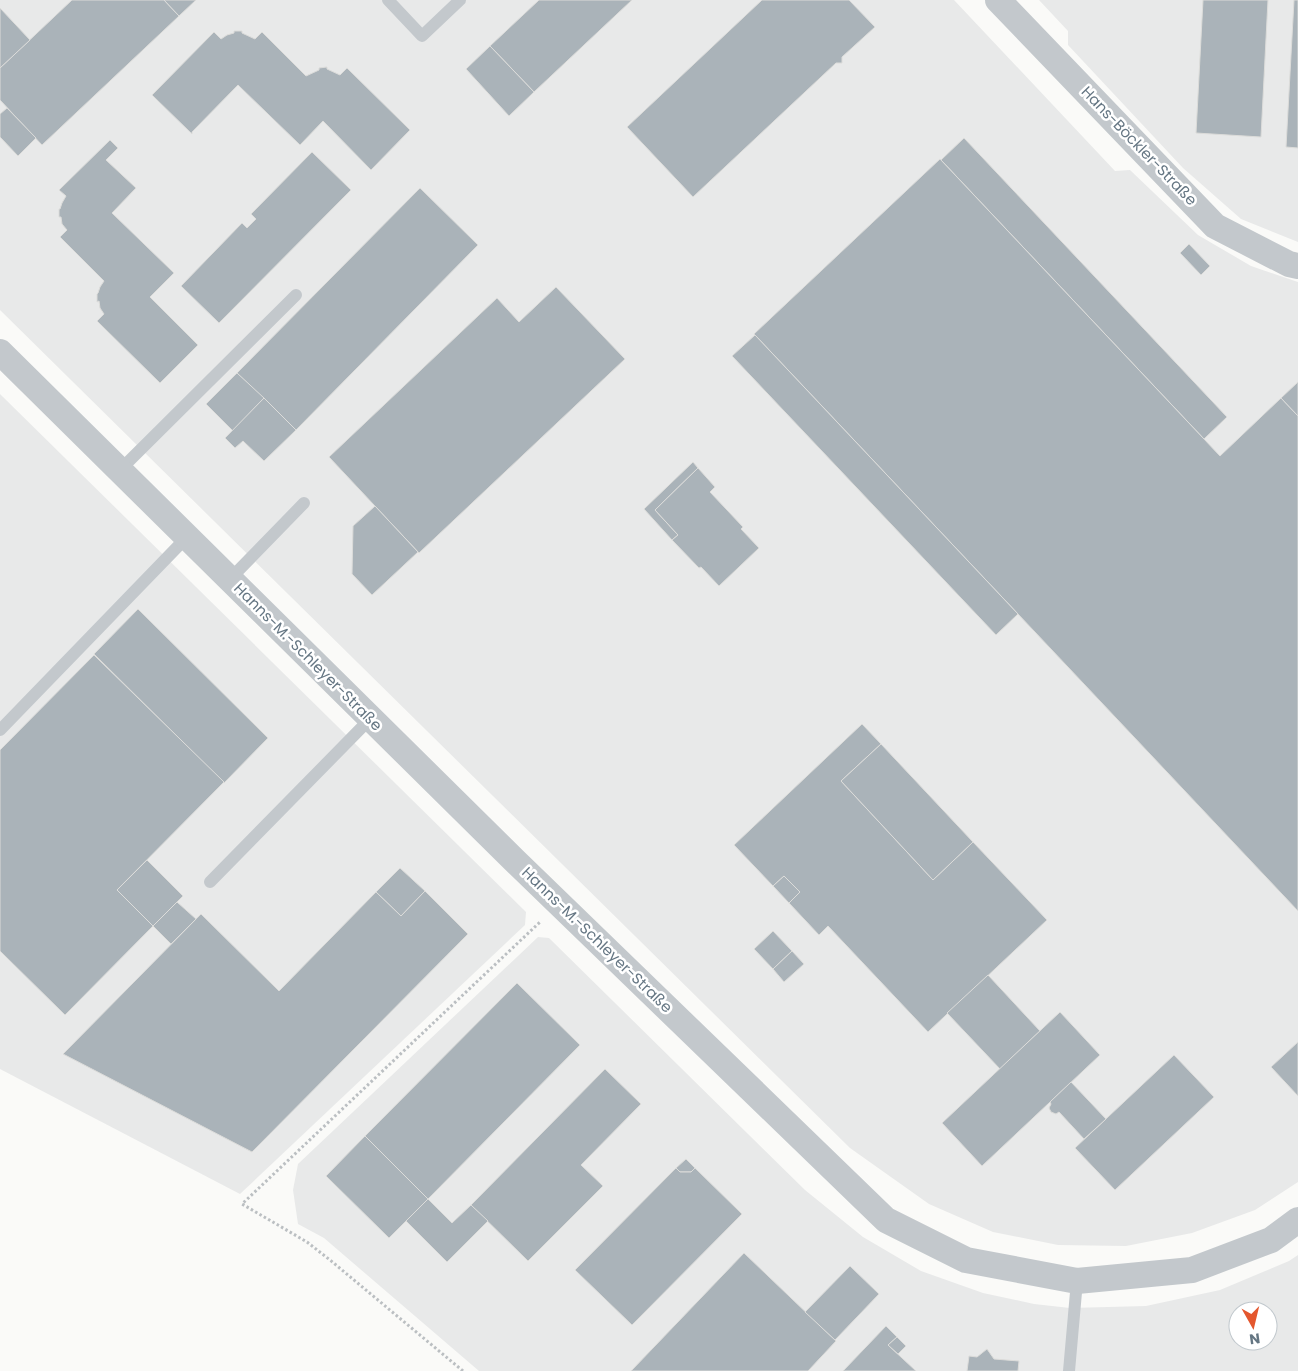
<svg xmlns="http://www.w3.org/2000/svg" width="1298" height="1371" font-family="Poppins,sans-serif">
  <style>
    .built { fill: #e8e9e9; fill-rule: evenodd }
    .building { fill: #aab3b9; stroke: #dcdcda }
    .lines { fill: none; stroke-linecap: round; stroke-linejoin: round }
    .path { stroke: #bbbfc2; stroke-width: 3; stroke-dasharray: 2.5 2.5; stroke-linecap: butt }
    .lane { stroke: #c3c8cc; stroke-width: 12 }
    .street { stroke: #c3c8cc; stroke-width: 26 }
    .labels { text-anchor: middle; stroke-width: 5; stroke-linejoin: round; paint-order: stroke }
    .street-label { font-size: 15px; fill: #657683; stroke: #fff }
  </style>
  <rect width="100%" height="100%" fill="#fafaf8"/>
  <g class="built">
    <path d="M0,0H954L1115,171L1130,170L1198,235L1251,266L1298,282V1182L1255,1210L1192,1233L1126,1246L1058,1245L993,1232L929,1204L850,1148L0,310Z"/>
    <path d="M1039,0H1298V242L1241,219L1183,168L1068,45V31Z"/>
    <path d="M0,394L526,912L525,925L240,1194L0,1069Z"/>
    <path d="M538,937L549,938L805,1190L863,1237L921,1271L983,1293L1034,1304L1070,1308L1146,1306L1220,1290L1289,1261L1298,1255V1371H479L324,1238L298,1224L293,1190L298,1164ZM1238,1311H1268V1341H1238Z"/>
  </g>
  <g class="building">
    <path d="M72,0H164L179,16L42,145L0,100V68Z"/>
    <path d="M164,0H196L179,16Z"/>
    <path d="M539,0H632L534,92L490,46Z"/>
    <path d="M762,0H849L875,27L842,57V63H836L693,197L627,127Z"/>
    <path d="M1203,0H1268L1261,137L1196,133Z"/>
    <path d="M1294,0H1298V148L1286,147Z"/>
    <path d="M0,8L30,40L0,68Z"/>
    <path d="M234,31H242V33L255,39L262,32L306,76L319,70V68L327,67V69L340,75L347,68L410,130L371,170L323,121L300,145L238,85L192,132V134L152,95L214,32L221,39L227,35L234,33Z"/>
    <path d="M490,46L534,92L509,116L466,69Z"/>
    <path d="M7,108L36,138L18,156L0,137V114Z"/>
    <path d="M964,138L1227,417L1204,439L941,160Z"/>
    <path d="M110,140L118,148L106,160L136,188L112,213L174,273L150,297L198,345L160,383L97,321L104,314L100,308L99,301L97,302V294L98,293L100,287L104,281L60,237L67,230L62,224L61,217H59V209H60L62,203L66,196L59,190Z"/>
    <path d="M312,152L351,190L219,323L181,286L242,223L247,228L256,219L251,214Z"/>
    <path d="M940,159L1220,456L1281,398L1298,416V911L754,334Z"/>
    <path d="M420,188L478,245L296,430L237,373Z"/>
    <path d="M1189,244L1210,266L1201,275L1180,253Z"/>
    <path d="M556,287L625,359L419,553L329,457L497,298L519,322Z"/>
    <path d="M755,335L1018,614L996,635L732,356Z"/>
    <path d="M237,373L264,398L233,431L206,404Z"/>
    <path d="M1298,382V416L1281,398Z"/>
    <path d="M264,398L296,430L264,461L243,441L235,448L225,438Z"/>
    <path d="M693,462L698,468L655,510L678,535L672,540L644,509Z"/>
    <path d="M698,468L715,487L710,492L743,527L741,529L759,548L719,586L701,567L699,568L672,540L678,535L655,510Z"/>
    <path d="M375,506L418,552L372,595L352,574L353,526Z"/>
    <path d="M138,609L268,738L224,783L94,654Z"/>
    <path d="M94,655L224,782L117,890L153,926L65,1015L0,951V750Z"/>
    <path d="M862,724L881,744L841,781L933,880L973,842L1047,920L928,1032L828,926L819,935L789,903L800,892L784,876L773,886L734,845Z"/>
    <path d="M881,744L973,842L933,880L841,781Z"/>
    <path d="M147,860L183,896L153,926L117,890Z"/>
    <path d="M400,868L425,891L401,916L376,892Z"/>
    <path d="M784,876L800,892L789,903L773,886Z"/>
    <path d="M425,891L468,934L252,1152L63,1054L201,914L279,991L376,892L401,916Z"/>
    <path d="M177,902L196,919L171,944L153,926Z"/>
    <path d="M773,931L792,951L773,969L754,949Z"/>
    <path d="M792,951L804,964L784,982L773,969Z"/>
    <path d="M988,975L1040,1031L1000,1069L947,1013Z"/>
    <path d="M517,983L580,1045L428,1199L365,1136Z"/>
    <path d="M1060,1012L1100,1055L982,1166L942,1123Z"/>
    <path d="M1298,1042V1096L1271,1067Z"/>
    <path d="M1174,1055L1214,1097L1115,1190L1075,1148Z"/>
    <path d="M605,1069L641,1104L581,1165L603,1186L528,1261L471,1205Z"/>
    <path d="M1071,1082L1106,1119L1084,1139L1059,1112L1056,1114L1051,1112L1049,1108L1051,1104L1050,1102Z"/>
    <path d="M365,1136L428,1199L389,1238L326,1176Z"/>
    <path d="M686,1159L695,1168L691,1172H680L676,1168Z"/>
    <path d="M676,1168L680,1172H691L695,1168L742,1214L632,1325L575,1270Z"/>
    <path d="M428,1199L452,1223L471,1205L488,1221L447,1262L406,1221Z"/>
    <path d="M744,1253L836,1341L808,1371H631Z"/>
    <path d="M850,1266L879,1294L835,1340L805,1312Z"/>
    <path d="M886,1326L897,1337L888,1345L916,1371H843Z"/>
    <path d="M897,1337L906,1346L898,1354L888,1345Z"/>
    <path d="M987,1349L994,1359L1019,1361L1018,1371H967L969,1356L977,1357Z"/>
  </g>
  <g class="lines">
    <path class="path" d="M463,1371L330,1260L307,1242L242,1204L540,922"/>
    <g class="lane">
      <path d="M388,0L422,36L460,0"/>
      <path d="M120,470L296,295"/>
      <path d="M230,579L304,503"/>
      <path d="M0,730L187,537"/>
      <path d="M210,882L371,718"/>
      <path d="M1069,1371L1077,1281"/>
    </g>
    <g class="street">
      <path d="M998,0L1215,226L1289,264L1298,266"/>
      <path d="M0,352L514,860L886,1220L966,1260L1077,1281L1192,1270L1271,1240L1298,1220"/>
    </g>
  </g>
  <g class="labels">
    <g class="street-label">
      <text transform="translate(1139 146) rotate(46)" y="5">Hans-Böckler-Straße</text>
      <text transform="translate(308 657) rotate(45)" y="5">Hanns-M.-Schleyer-Straße</text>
      <text transform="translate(597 940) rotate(44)" y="5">Hanns-M.-Schleyer-Straße</text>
    </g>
  </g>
  <g transform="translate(1253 1326) rotate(172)"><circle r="24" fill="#ffffff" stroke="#c1c8cd"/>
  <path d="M0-4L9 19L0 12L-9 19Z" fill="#e4572e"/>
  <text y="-8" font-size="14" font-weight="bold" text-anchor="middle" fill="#657683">N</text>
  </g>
</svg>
